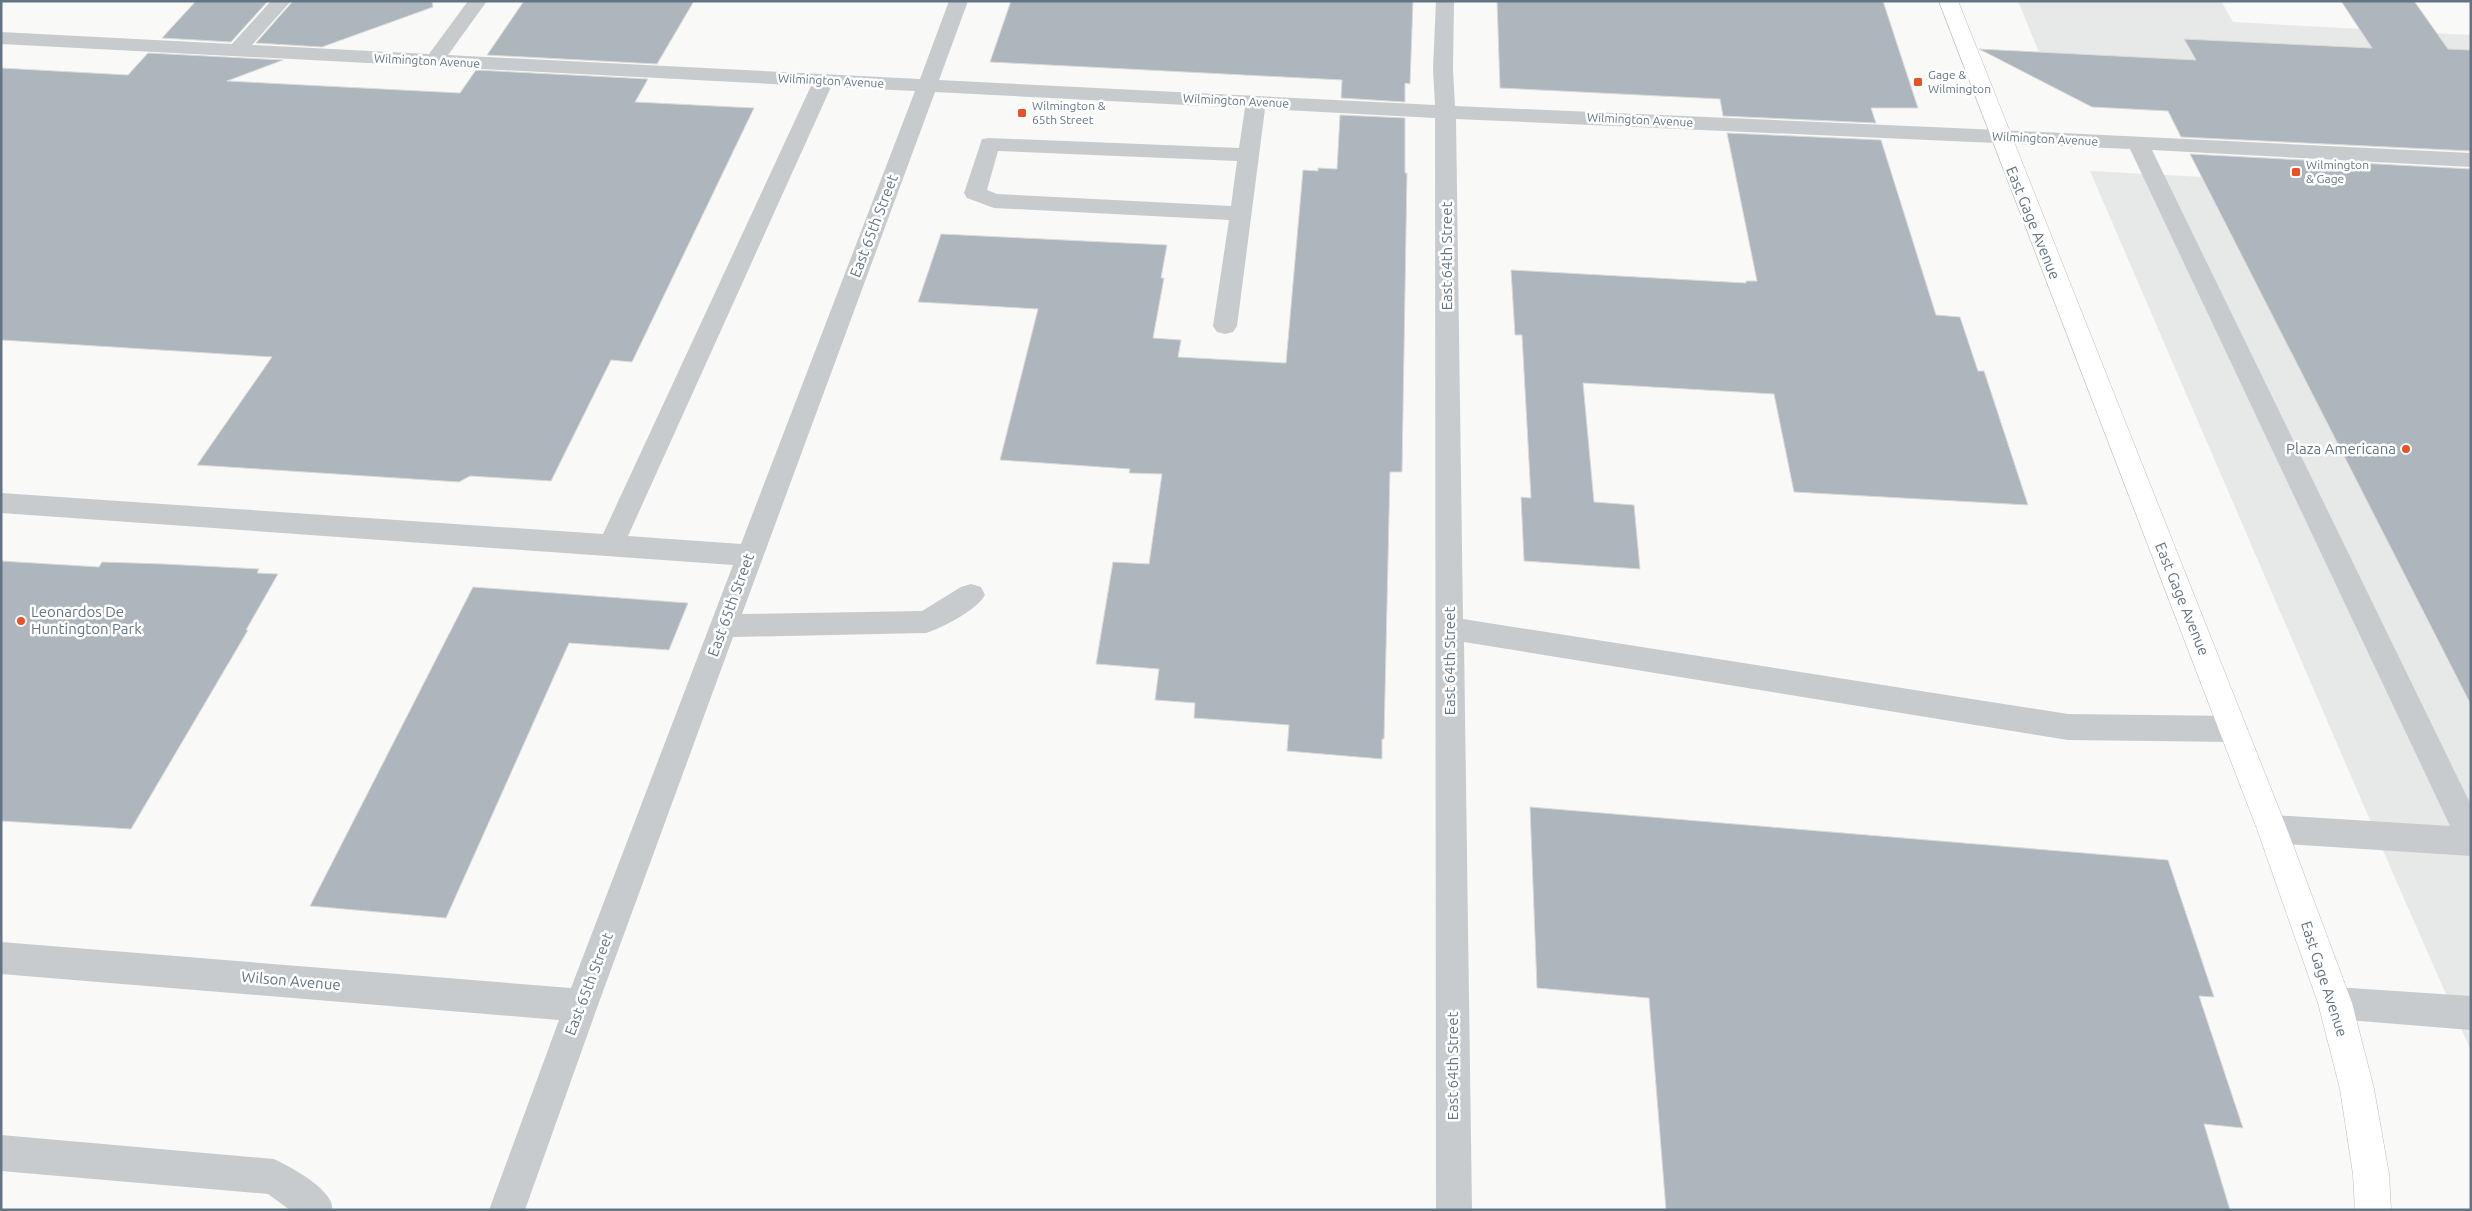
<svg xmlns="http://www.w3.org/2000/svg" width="2472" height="1211" font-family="Ubuntu,sans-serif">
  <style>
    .built { fill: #e7e8e8 }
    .building { fill: #adb6bc; stroke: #dbdbd9 }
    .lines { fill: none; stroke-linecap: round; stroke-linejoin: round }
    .major-casing { stroke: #babec2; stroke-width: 1 }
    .minor { fill: #c7cbce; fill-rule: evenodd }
    .major { fill: #fff; fill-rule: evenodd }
    .poi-dot { fill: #e95227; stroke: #fff; stroke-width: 2 }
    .labels { text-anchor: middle; stroke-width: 5; stroke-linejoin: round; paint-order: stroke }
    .far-street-label { font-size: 12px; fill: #637583; stroke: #fff }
    .far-poi-label { font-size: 12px; fill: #637583; stroke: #fff; text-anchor: start }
    .street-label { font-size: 15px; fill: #637583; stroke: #fff }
    .poi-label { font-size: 15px; fill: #637583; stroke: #fff; text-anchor: end }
  </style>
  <rect width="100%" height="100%" fill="#f9f9f7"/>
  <g class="built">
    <path d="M2018,1H2221L2233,22L2471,35V126L2092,107L2053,87Z"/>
    <path d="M2090,171L2471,191V1051L2398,885Z"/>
  </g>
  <g class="building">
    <path d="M196,1H268L231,42L162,38Z"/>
    <path d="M293,1H432L433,7L322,47L256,43Z"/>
    <path d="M524,1H694L657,64L487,55Z"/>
    <path d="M1011,1H1413L1410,84L1405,83V102L1341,98L1342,80L990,62Z"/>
    <path d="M1497,1H1883L1918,108H1871L1876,123L1723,116L1720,99L1500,88Z"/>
    <path d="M2341,1H2414L2448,49L2471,50V151L2181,137L2168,111L2092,107L1979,49L2196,60L2184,39L2372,48Z"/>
    <path d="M148,53L283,60L227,81L460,93L476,70L648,79L635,102L754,108L632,362L611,360L551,481L470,476L459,482L197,465L272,357L1,340V68L128,75Z"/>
    <path d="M1340,115L1405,118V173H1407L1402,472H1390L1384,739H1382V759L1287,751L1289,725L1194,718L1195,703L1155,700L1159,669L1096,664L1113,562L1149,564L1162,474L1129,473L1130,469L1000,460L1038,309L918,302L941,234L1167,245L1161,278H1164L1153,338L1181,340L1178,357L1286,363L1303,170L1318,171V168L1337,169Z"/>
    <path d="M1727,133L1881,140L1936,315L1960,317L1978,371H1984L2028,505L1794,492L1774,394L1583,383L1594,502L1634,505L1640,569L1524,561L1521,497L1531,498L1522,335H1515L1511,270L1746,283V281H1757Z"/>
    <path d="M2190,154L2471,169V705Z"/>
    <path d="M1,561L99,567L102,562L164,564L259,569L257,573L278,574L246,630H248L131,829L1,821Z"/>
    <path d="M473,587L688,603L669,650L569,643L446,918L310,906Z"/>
    <path d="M1530,807L2168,860L2214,997L2199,996L2243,1128L2204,1124L2230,1210H1666L1649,998L1537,988Z"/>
  </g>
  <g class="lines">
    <g class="major-casing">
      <path id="major" d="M1939,1H1958L2287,829L2352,1003L2374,1089L2389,1174L2391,1210H2355L2353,1174L2340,1089L2318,1003L2257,829Z"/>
    </g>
    <g class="minor">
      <path d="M271,1H291L252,45L429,54L468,1H487L448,55L920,79L949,1H968L939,80L1435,105L1433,69L1436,1H1454L1453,69L1455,106L1999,130L2471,153V167L2152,150L2471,805V856L2272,843L2261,839L2257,829L2261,819L2272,815L2450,826L2130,149L1456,119L1463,619L2068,714L2233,716L2243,720L2248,729L2243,738L2233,742L2068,740L1464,642L1472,1210H1436L1435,118L1265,109L1237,326L1233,332L1225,334L1217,332L1213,326L1229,220L994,208L967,198L964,193L982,139L989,138L1239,148L1245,108L935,92L742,614L922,611L961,587L971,584L981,587L985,595C977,610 942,628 926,633L733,637L598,1005L525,1210H489L559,1020L1,974V942L571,988L733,565L1,513V493L603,534L811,86L1,44V32L232,44ZM831,87L915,91L741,544L628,536ZM998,151L1237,161L1231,206L997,194L987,190Z"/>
      <path d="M2335,987L2471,996V1030L2335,1019L2323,1015L2318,1003L2323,991Z"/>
      <path d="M1,1135L274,1159C289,1166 336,1191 332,1210H290L268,1194L1,1171Z"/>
    </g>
    <use href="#major" class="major"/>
  </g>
  <g class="poi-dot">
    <rect x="1913" y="77" width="10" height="10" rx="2.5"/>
    <rect x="1017" y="108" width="10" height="10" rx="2.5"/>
    <rect x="2291" y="167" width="10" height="10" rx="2.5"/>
    <circle cx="2406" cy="449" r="5"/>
    <circle cx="21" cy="621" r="5"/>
  </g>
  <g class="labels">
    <g class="far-street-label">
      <text transform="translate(427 61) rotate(3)" y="4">Wilmington Avenue</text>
      <text transform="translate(831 81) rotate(3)" y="4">Wilmington Avenue</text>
      <text transform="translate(1236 101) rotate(3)" y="4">Wilmington Avenue</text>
      <text transform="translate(1640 120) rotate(3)" y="4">Wilmington Avenue</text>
      <text transform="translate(2045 139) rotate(3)" y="4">Wilmington Avenue</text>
    </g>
    <g class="far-poi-label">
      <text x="1928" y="79">Gage &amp;<tspan x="1928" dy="14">Wilmington</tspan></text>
      <text x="1032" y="110">Wilmington &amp;<tspan x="1032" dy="14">65th Street</tspan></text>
      <text x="2306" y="169">Wilmington<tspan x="2306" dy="14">&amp; Gage</tspan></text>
    </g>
    <g class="street-label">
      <text transform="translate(2033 223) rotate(68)" y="5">East Gage Avenue</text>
      <text transform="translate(874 226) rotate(-69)" y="5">East 65th Street</text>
      <text transform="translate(1447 256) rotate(-90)" y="5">East 64th Street</text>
      <text transform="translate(2182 599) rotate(68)" y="5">East Gage Avenue</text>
      <text transform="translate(731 605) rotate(-70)" y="5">East 65th Street</text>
      <text transform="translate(1450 661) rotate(-90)" y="5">East 64th Street</text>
      <text transform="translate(2324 979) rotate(72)" y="5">East Gage Avenue</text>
      <text transform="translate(291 981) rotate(5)" y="5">Wilson Avenue</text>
      <text transform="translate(589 984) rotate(-69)" y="5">East 65th Street</text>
      <text transform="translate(1453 1066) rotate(-90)" y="5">East 64th Street</text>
    </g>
    <g class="poi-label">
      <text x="2396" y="454">Plaza Americana</text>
      <text x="31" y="617" text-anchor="start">Leonardos De<tspan x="31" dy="17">Huntington Park</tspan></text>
    </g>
  </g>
  <rect width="2472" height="1211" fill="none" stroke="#637583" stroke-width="5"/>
</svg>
